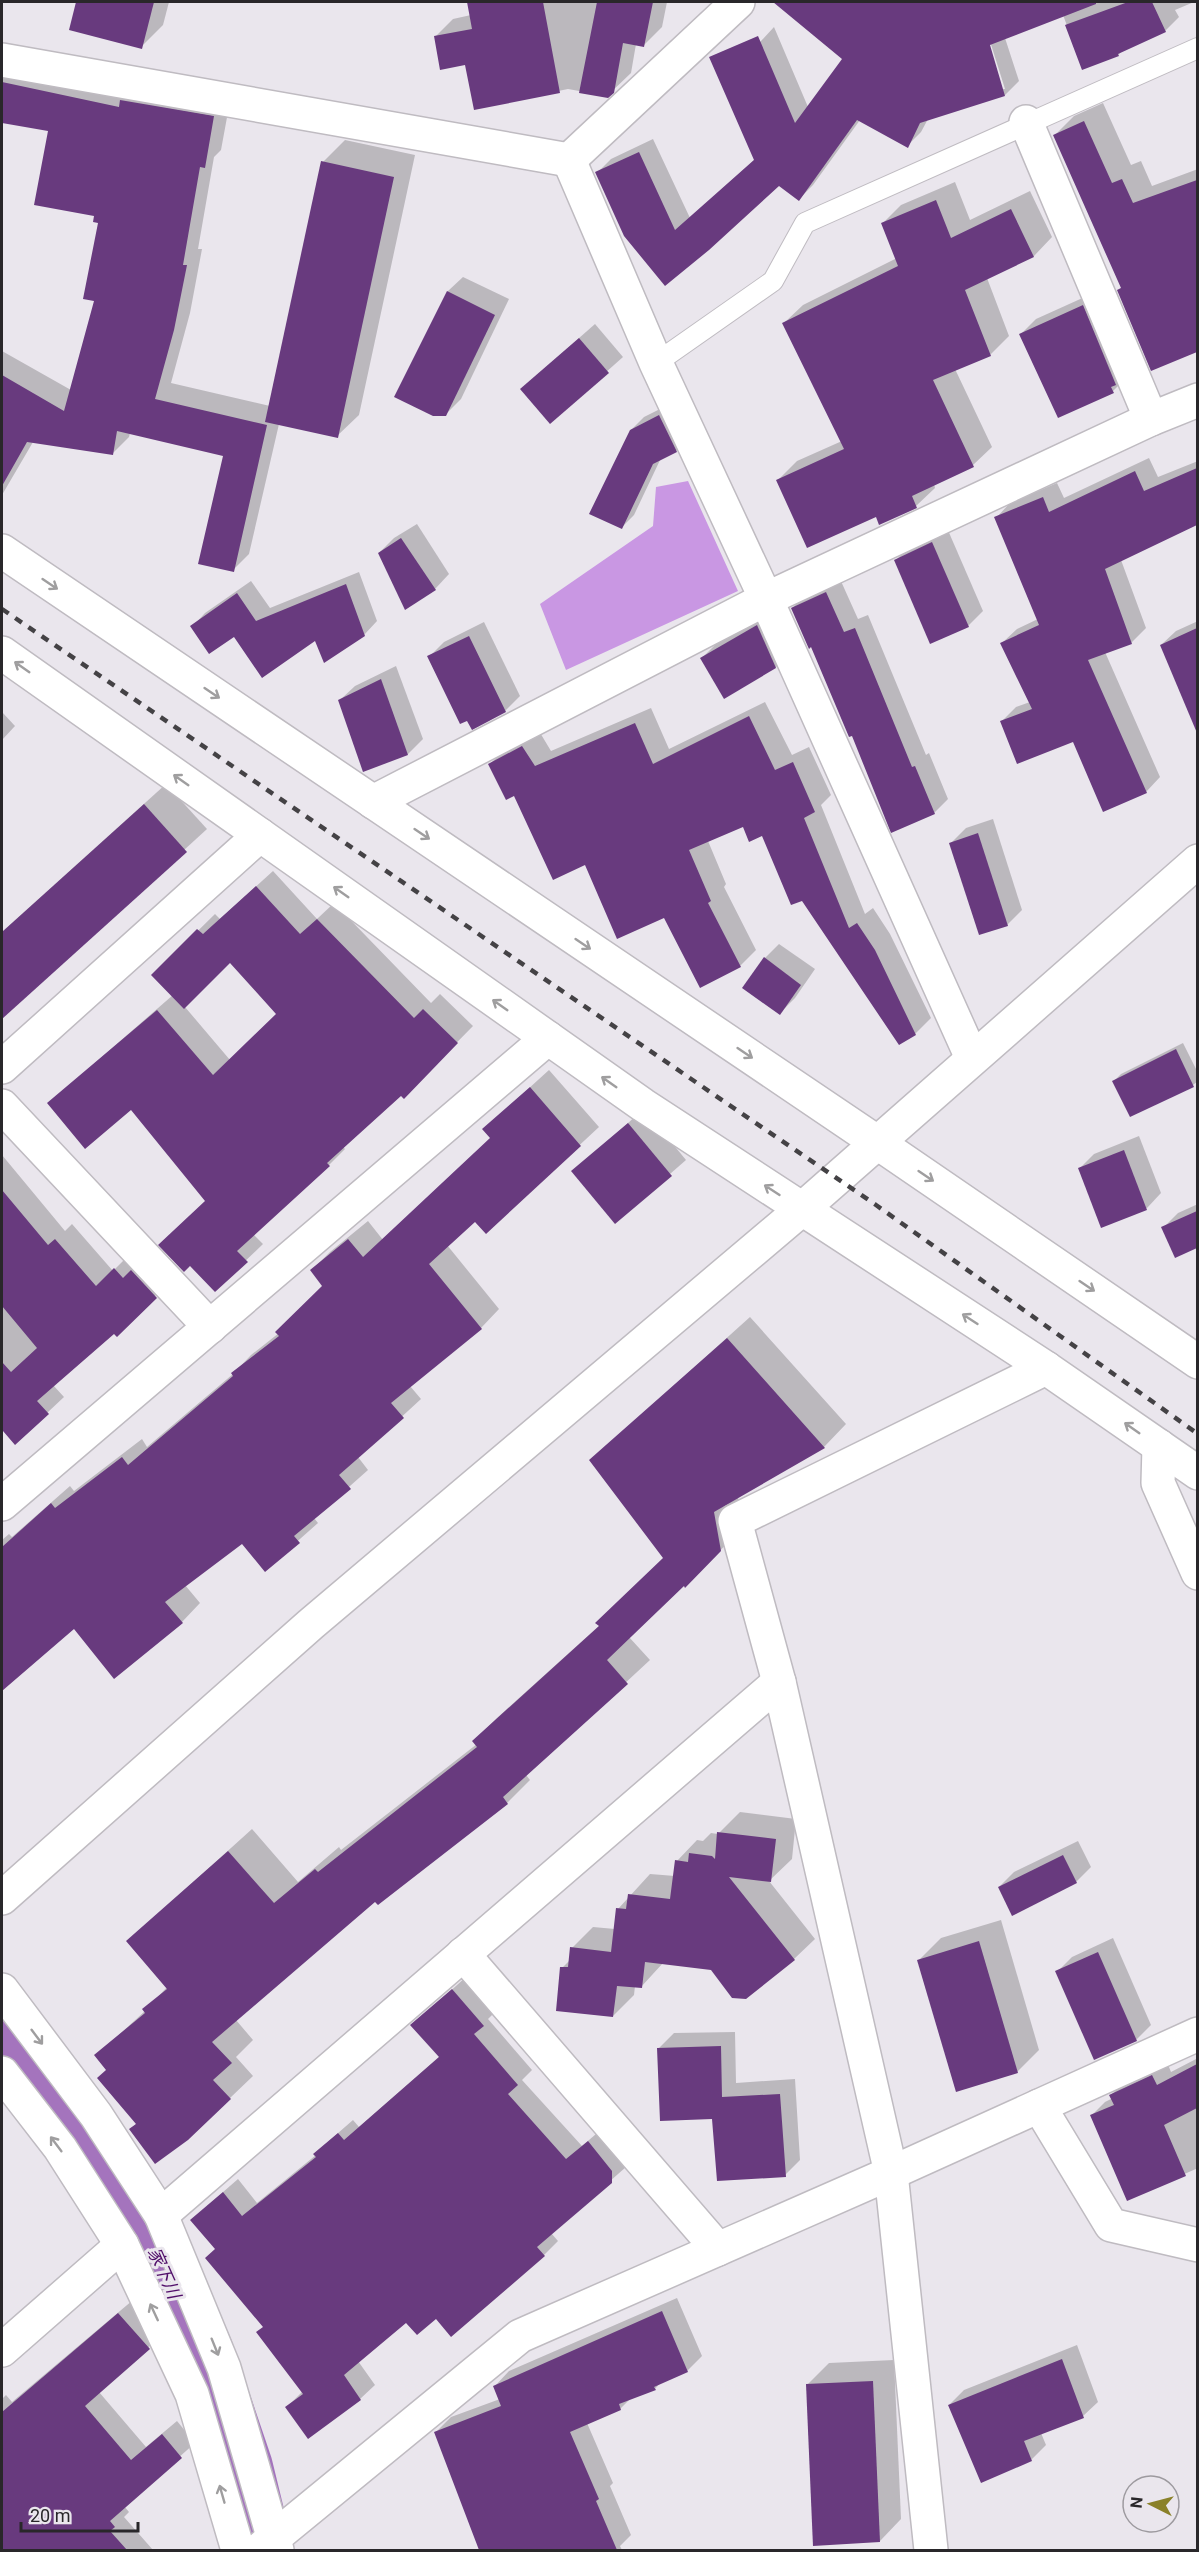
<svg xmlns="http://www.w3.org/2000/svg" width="1199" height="2552" font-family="Roboto,'Noto Sans JP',sans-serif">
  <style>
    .forest { fill: #c997e3 }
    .shadow { fill: #0003; fill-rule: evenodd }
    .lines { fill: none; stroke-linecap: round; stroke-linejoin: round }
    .river { stroke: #a474bd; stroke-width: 70 }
    .building { fill: #683a7e }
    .lane-casing { stroke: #bfbbc1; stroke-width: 22 }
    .street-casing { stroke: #bfbbc1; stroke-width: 36 }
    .secondary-casing { stroke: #bfbbc1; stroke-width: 36 }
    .lane { stroke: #fff; stroke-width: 20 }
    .street { stroke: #fff; stroke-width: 33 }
    .secondary { stroke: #fff; stroke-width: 33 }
    .rail { stroke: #444245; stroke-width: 4.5; stroke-dasharray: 8 8; stroke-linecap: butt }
    .oneway { stroke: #9f9e9f }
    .labels { text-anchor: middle; stroke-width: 6; stroke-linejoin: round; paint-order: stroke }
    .water-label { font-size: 18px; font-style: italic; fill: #500e69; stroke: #eae6ed }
  </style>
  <rect width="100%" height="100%" fill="#eae6ed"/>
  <path class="forest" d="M688,481L738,591L566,670L540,604L653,526L656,487Z"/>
  <g class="shadow">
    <path d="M78,2H169L163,25L141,47L71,29Z"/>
    <path d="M469,2H667L662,27L644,45L636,44L631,73L607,96L568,89L475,108L466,63L435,37L453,19L471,15Z"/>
    <path d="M798,2H1194L1175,10L1179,17L1165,31L1123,50L1118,55L1083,68L1063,15L1005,38L1019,81L1005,95L928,119L921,132L907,146L860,120L813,185L799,199L779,184L665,284L597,173L611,159L653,139L690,218L755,159L723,85L761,41L774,27L808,107L844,59ZM989,38L1005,89H1001L986,39Z"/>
    <path d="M2,60L230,101L221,150L214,157L198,249H202L190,313L171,383L270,406L323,162L345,140L415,155L359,415L337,436L279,424L249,554L233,570L225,455L130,433L129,437L113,453L33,442L2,495V351L71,390L96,300L100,222L50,130L2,121Z"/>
    <path d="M1103,103L1131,165L1141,161L1152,186L1198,169V351L1152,369L1119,290L1122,287L1055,135L1074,116Z"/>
    <path d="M955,182L970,220L1030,191L1052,237L1034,256L987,278L1009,336L990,355L955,369L992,447L973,465L934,484L935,488L916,506L876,515L778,480L797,461L842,441L784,323L803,305L897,258L882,224L901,205Z"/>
    <path d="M463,277L509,299L461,399L445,415L396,396L448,291Z"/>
    <path d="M1098,291L1128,376L1113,391L1021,334L1036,319Z"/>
    <path d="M595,324L623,357L550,422L537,375Z"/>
    <path d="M672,403L689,438L676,451L661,458L634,515L621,528L631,430L644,417Z"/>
    <path d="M1149,458L1158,477L1198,461V524L1121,560L1146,628L1131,643L1105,652L1160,777L1146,792L1073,740L1002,721L1016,707L1030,702L1002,643L1017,629L1038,619L996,518L1010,503L1057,483L1064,498Z"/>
    <path d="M417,524L449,574L435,589L379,553L394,538Z"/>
    <path d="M947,528L983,611L968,626L896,560L911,545Z"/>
    <path d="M359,572L377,621L364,635L316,639L234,634L192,627L205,613L251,581L270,608Z"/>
    <path d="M840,579L858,619L868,615L926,755L929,753L948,799L934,813L852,734L812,645L792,608L806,595Z"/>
    <path d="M772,611L790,652L776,667L725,697L702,658L717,643Z"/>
    <path d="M1198,621V714L1192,716L1161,645L1176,631Z"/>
    <path d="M484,622L520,696L505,711L429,657L444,642Z"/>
    <path d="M396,666L423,739L408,754L364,770L340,700L355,686Z"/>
    <path d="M765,702L792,755L809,747L831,795L821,805L865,914L873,908L890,934L931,1018L915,1034L803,899L763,834L744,825L708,841L726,884L724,887L756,950L740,966L586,863L514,794L490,764L506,748L539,731L551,751L651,708L669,749Z"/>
    <path d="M2,712L15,726L2,740Z"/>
    <path d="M166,784L207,829L7,1012L2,1005V932Z"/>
    <path d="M993,819L1022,910L1007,925L951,843L966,828Z"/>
    <path d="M273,871L317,919L334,903L431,1003L440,994L473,1026L420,1080L401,1094L343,1147L345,1149L329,1165L253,1234L263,1244L215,1290L206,1201L131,1108L49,1103L173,995L153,975L215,914L220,919ZM230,961L278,1013L230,1060L185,1007Z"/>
    <path d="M779,944L815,969L795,998L780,1013L765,958Z"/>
    <path d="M1183,1043L1198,1073V1081L1193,1085L1114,1081L1121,1074Z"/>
    <path d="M549,1070L599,1127L486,1232L475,1220L447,1245L499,1309L481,1328L410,1386L421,1399L358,1457L368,1470L314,1518L318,1523L265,1570L242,1542L185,1585L200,1603L182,1622L74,1627L2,1689V1540L9,1534L12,1537L70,1486L74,1491L142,1439L147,1447L233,1374L251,1355L279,1333L324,1286L312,1270L330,1252L368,1221L383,1240L492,1138L484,1129Z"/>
    <path d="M644,1109L686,1160L615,1222L573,1171Z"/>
    <path d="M1139,1136L1161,1193L1147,1208L1102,1226L1079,1169L1094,1154Z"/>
    <path d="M2,1155L65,1231L72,1224L113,1271L131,1253L172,1281L53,1385L64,1397L15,1443L2,1427Z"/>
    <path d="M1198,1204V1246L1176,1256L1163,1228L1178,1213Z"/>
    <path d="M750,1317L846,1424L824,1447L738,1497L743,1527L708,1563L629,1637L650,1660L526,1775L530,1780L507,1803L376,1900L236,2020L253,2040L236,2057L253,2076L230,2098L131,2129L137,2123L108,2069L96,2056L145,2011L167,1987L128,1941L252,1829L298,1882L339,1847L341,1850L477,1744L474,1741L497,1718L600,1625L664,1558L591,1460Z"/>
    <path d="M740,1812L796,1819L792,1859L769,1881L815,1939L794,1959L711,1969L663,1963L641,1987L635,1986L634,1995L613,2016L562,1968L571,1959L572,1948L593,1927L615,1929L618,1909L650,1874L675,1876L677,1861L697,1840L703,1841L711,1833L718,1834Z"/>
    <path d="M1078,1841L1091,1867L1076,1882L999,1887L1014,1872Z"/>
    <path d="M1001,1920L1039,2050L1017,2072L919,1960L941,1938Z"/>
    <path d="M1113,1938L1151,2025L1136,2040L1095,2058L1057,1972L1072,1957Z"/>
    <path d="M467,1976L497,2010L488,2019L532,2070L522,2080L582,2146L603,2128L626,2167L551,2233L558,2241L544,2255L436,2317L407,2321L358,2361L375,2385L360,2399L308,2436L287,2407L303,2391L216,2249L207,2206L238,2179L257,2203L316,2155L330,2140L353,2120L359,2127L440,2056L413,2025Z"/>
    <path d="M735,2032L736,2083L795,2079L800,2160L785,2175L713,2118L659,2048L674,2033Z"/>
    <path d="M1198,2058V2168L1128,2199L1091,2116L1105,2102L1113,2098L1111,2095L1125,2081L1167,2062L1171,2072Z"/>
    <path d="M677,2298L702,2356L687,2371L661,2382L655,2389L632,2397L620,2409L587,2423L613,2483L610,2486L631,2535L620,2546L622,2550H483L436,2432L451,2417L500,2399L495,2386L509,2371Z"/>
    <path d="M133,2300L163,2334L99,2392L146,2447L177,2421L195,2443L124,2506L129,2512L124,2517L153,2550H88L89,2549L52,2506L2,2549V2399L6,2395L12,2402Z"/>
    <path d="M1077,2345L1098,2402L1083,2416L1041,2433L1046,2445L1031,2460L982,2481L949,2405L964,2390Z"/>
    <path d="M894,2360L901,2519L880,2541L807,2385L829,2363Z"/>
  </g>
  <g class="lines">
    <path class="river" d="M2,2030L65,2110L148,2237L199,2353L238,2468L258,2550"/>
  </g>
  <g class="building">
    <path d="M76,2H154L142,49L69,30Z"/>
    <path d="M467,2H543L560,93L474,110L465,65L440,70L434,36L472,29Z"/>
    <path d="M597,2H653L644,47L623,43L614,93L608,98L579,93Z"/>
    <path d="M773,2H1096V4L990,45L1005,96L920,123L908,148L857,120L799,201L779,186L709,250L665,286L624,236L595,172L639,152L675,230L754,160L709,57L758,36L795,123L842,59Z"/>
    <path d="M1128,2H1152L1166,32L1118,54L1119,56L1082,70L1065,25Z"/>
    <path d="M2,82L119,107L120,100L214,116L205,168L200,167L183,265H187L174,330L155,399L267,425L234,572L198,564L223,456L117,431L113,455L27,442L2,486V375L64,411L94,301L83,299L98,223L93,222L94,216L34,205L48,131L2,123Z"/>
    <path d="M1084,121L1112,183L1122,179L1133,203L1197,180V352L1151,371L1117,290L1121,288L1053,135Z"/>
    <path d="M321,161L394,177L338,438L265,422Z"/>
    <path d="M936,200L951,238L1011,209L1034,257L965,290L991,356L933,380L974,467L912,496L917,508L879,525L876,517L807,548L776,480L844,449L782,323L898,266L881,223Z"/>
    <path d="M447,291L495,315L446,416H433L394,397Z"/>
    <path d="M1083,305L1116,385L1111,387L1114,393L1058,418L1019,334Z"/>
    <path d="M579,338L609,373L550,424L520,389Z"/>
    <path d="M659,415L677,452L653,464L622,529L589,514L630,430Z"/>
    <path d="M1197,468V525L1105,569L1132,644L1088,660L1147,793L1103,812L1073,742L1017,764L1000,721L1032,709L1000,643L1039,625L994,517L1043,497L1049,512L1135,471L1144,491Z"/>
    <path d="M401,538L436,590L405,610L378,553Z"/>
    <path d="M932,542L969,627L930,644L894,560Z"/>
    <path d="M346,584L365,636L324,663L315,641L262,678L234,637L209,654L190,626L237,593L256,621Z"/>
    <path d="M826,592L844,632L855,628L912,767L915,766L935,814L891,833L852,736L849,737L811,647L809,649L791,608Z"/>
    <path d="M757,625L776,668L724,699L700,658Z"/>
    <path d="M1197,628V733L1160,645Z"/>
    <path d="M469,636L506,712L472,730L467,721L460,724L427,656Z"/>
    <path d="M381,679L408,755L363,772L338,700Z"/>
    <path d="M749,716L775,770L793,762L815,812L804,818L849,928L857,923L875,950L916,1035L899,1045L802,901L791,905L762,836L749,842L743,827L689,850L711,901L708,903L741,967L700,988L664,918L617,939L585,865L553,880L514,796L506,800L488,764L522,746L535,766L635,723L653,764Z"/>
    <path d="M144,804L187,852L2,1019V932Z"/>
    <path d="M978,833L1008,926L979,935L949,843Z"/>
    <path d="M256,886L300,934L317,919L414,1018L423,1009L458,1043L404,1099L401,1096L327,1163L330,1166L237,1251L248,1262L215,1292L190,1266L184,1272L158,1245L205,1201L131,1110L85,1149L47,1103L157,1010L213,1075L276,1014L230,963L184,1009L151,975L197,929L203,934Z"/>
    <path d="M764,957L801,985L780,1015L742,988Z"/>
    <path d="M1176,1049L1194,1087L1130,1117L1112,1081Z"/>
    <path d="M530,1087L581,1146L486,1234L475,1222L429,1264L482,1329L391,1403L404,1418L339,1475L351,1489L294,1536L300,1543L265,1572L242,1544L165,1602L183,1623L114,1679L74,1629L2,1691V1547L51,1503L55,1508L122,1457L128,1465L233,1376L231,1373L279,1336L275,1332L322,1286L310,1270L348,1239L363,1257L490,1138L482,1129Z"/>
    <path d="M628,1123L672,1176L615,1224L571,1171Z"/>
    <path d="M1124,1150L1147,1210L1101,1228L1078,1168Z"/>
    <path d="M2,1190L48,1245L55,1239L96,1286L114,1268L123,1278L131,1270L157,1298L117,1337L114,1334L37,1401L49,1414L15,1445L3,1431L2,1433V1362L11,1372L37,1348L2,1306Z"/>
    <path d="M1197,1211V1248L1175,1258L1161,1227Z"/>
    <path d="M727,1338L825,1448L714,1512L721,1551L685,1588L684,1586L607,1660L628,1684L503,1797L508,1804L378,1905L375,1902L212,2042L232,2063L213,2080L231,2099L188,2140L155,2164L129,2129L136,2124L97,2078L106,2070L94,2055L145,2013L142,2009L167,1989L126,1941L228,1851L274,1903L315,1869L318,1872L477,1747L472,1741L599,1626L595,1623L663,1558L589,1460Z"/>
    <path d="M717,1832L776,1839L771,1882L729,1877L795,1960L746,1999L732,1998L711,1970L645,1962L642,1988L617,1986L613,2017L556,2011L560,1967H568L570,1947L611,1952L616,1908L626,1909L628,1894L670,1899L675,1860L688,1862L689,1853L712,1856L715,1859Z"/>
    <path d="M1063,1855L1077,1883L1012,1916L998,1887Z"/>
    <path d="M979,1941L1018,2073L956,2092L917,1960Z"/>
    <path d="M1098,1952L1137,2041L1094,2060L1055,1971Z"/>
    <path d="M452,1989L484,2026L474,2034L518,2085L508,2094L566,2159L588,2141L612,2171V2183L537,2247L545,2256L451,2337L436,2319L417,2335L406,2323L344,2375L361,2400L308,2439L285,2407L303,2394L256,2332L263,2327L205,2258L215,2249L190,2220L223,2192L242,2216L316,2157L313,2154L338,2133L344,2140L439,2057L410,2025Z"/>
    <path d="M721,2046L722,2097L780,2094L786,2177L717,2181L712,2119L660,2121L657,2048Z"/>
    <path d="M1197,2064V2108L1164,2125L1186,2176L1127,2201L1090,2115L1114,2105L1109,2095L1152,2075L1157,2085Z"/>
    <path d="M662,2311L688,2372L654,2387L656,2390L619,2404L621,2410L570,2432L599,2499L596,2501L617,2550H479L434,2432L501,2406L493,2386Z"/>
    <path d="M118,2313L150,2349L85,2406L131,2460L162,2434L182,2458L110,2521L115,2527L110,2531L127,2550H2V2412Z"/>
    <path d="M1062,2359L1084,2418L1024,2441L1032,2461L981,2483L948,2405Z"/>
    <path d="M873,2381L880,2542L813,2546L806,2384Z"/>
  </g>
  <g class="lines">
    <g class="lane-casing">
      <path id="lane" d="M656,363L773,281L805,223L1198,48"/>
    </g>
    <g class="street-casing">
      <g id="street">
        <path d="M2,60L569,160"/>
        <path d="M1026,122L1151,419"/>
        <path d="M569,160L656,363L766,599L972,1058"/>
        <path d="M569,160L738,2"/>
        <path d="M2,551L878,1143L1198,1362"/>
        <path d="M2,653L643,1105L1046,1368L1198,1473"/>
        <path d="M373,802L766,599L1151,419L1198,400"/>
        <path d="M2,1067L260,835"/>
        <path d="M2,1106L210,1327"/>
        <path d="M1159,1446L1158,1483L1198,1573"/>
        <path d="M2,1504L548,1038"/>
        <path d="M463,1954L718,2249"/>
        <path d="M2,1990L96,2115L161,2215L224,2368L277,2550"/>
        <path d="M2,2073L60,2148L122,2245L192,2394L238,2550"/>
        <path d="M1039,2106L1111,2225L1198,2245"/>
        <path d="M161,2215L779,1682"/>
        <path d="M2,2350L122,2245"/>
        <path d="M259,2550L520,2336L891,2173L1198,2034"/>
        <path d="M931,2550L891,2173L779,1682L735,1521L1046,1368"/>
      </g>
    </g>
    <g class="secondary-casing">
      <path id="secondary" d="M2,1898L311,1624L802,1209L1198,861"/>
    </g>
    <use href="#lane" class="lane"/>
    <use href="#street" class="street"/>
    <use href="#secondary" class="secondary"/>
    <path class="rail" d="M2,609L876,1205L1198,1434"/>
  </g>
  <defs><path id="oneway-shaft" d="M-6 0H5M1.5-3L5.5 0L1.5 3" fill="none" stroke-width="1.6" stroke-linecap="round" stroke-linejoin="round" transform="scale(1.5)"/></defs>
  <g class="oneway">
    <use href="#oneway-shaft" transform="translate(50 584) rotate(34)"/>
    <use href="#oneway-shaft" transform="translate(22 667) rotate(-145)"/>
    <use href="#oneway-shaft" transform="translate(212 693) rotate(34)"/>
    <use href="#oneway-shaft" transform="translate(181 780) rotate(-145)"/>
    <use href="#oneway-shaft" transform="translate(422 834) rotate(34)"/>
    <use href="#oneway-shaft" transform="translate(341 892) rotate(-145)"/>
    <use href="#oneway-shaft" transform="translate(583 944) rotate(34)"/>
    <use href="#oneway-shaft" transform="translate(500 1005) rotate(-145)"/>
    <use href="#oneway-shaft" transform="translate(745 1053) rotate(34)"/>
    <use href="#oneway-shaft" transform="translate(609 1082) rotate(-145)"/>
    <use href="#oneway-shaft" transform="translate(926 1176) rotate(34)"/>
    <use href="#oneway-shaft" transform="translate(772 1190) rotate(-147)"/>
    <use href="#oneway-shaft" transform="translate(1087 1286) rotate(34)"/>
    <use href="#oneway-shaft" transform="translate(970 1319) rotate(-147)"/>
    <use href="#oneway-shaft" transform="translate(1132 1428) rotate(-145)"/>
    <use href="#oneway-shaft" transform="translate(37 2037) rotate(53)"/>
    <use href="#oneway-shaft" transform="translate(56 2144) rotate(-127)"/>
    <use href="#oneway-shaft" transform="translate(154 2312) rotate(-115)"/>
    <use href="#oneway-shaft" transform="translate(215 2347) rotate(68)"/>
    <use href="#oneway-shaft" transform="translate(222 2494) rotate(-106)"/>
  </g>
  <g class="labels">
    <g class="water-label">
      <text transform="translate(164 2273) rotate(66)" y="6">家下川</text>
    </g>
  </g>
  <rect width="1199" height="2552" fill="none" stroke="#29272a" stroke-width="6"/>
  <g transform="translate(1151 2504) rotate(276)"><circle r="28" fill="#eae6ed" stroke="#9d9a9f" stroke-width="1.5"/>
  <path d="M0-4.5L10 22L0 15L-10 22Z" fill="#8a8129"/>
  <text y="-9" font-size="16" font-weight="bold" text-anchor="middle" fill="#29272a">N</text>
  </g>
  <path d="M21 2522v9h117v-9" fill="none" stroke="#29272a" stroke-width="3"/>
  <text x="30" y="2522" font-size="18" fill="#29272a" stroke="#eae6ed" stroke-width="4.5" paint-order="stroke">20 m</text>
</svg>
